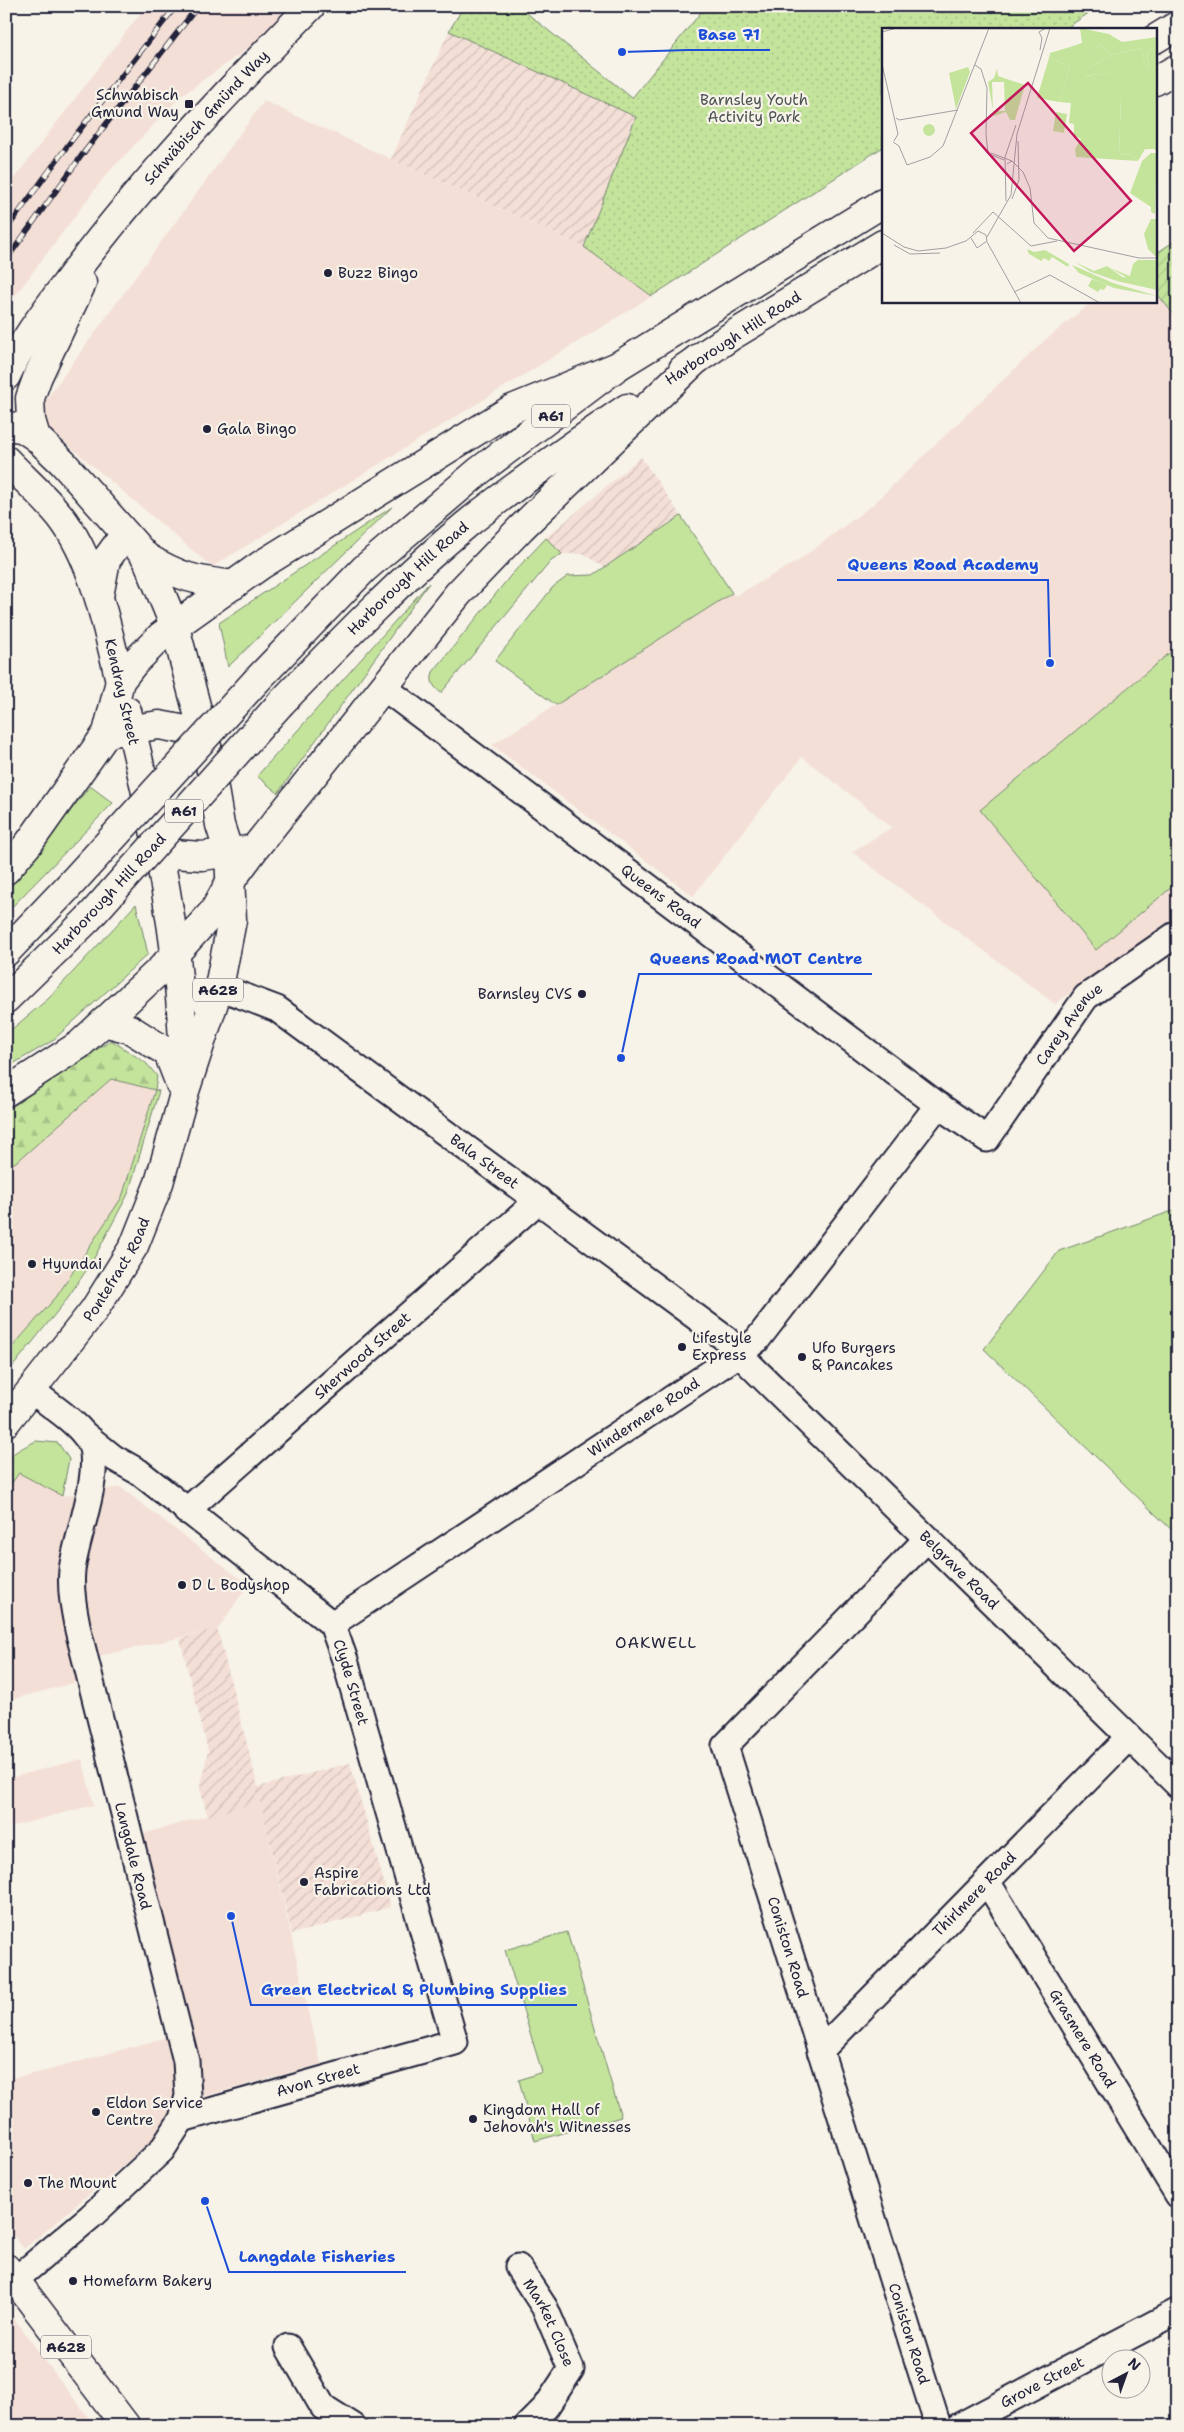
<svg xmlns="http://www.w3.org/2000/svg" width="1184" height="2432" font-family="'Shantell Sans',sans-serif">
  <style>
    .built { fill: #f4dfd6 }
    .industrial { fill: url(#industrial-furrows) }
    .grass { fill: #c4e49c; stroke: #73836c }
    .forest { fill: url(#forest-firs); stroke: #73836c }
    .park { fill: url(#park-dots); stroke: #73836c }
    .garden { fill: url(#garden-furrows); stroke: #73836c }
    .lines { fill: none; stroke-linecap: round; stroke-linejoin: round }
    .minor-casing { stroke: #22223b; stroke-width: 29 }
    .tertiary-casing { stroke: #22223b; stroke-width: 31 }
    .trunk-casing { stroke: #22223b; stroke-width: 31 }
    .minor { stroke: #f7f3e8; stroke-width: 25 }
    .tertiary { stroke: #f7f3e8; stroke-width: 28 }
    .trunk { stroke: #f7f3e8; stroke-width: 28 }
    .rail-casing { stroke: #22223b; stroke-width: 5.5 }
    .rail { stroke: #f7f3e8; stroke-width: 4; stroke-dasharray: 11; stroke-linecap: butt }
    .trunk-bridge-casing { stroke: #22223b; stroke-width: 31; stroke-linecap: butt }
    .trunk-bridge { stroke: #f7f3e8; stroke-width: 28 }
    .poi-dot { fill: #22223b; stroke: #f7f3e8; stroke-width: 2 }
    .labels { text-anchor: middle; stroke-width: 4.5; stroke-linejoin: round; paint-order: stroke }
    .shield { fill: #f7f3e8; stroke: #62616f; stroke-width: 1 }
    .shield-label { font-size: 14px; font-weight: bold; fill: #22223b }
    .poi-label { font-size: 15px; fill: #22223b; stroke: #f7f3e8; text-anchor: start }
    .park-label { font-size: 15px; fill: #4a5253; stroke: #f7f3e8 }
    .street-label { font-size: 15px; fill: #22223b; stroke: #f7f3e8 }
    .neighbourhood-label { font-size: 16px; letter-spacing: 1px; fill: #22223b; stroke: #f7f3e8 }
    .inset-road { fill: none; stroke: #a29fa3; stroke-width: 1 }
    .view { fill: #c2185b; fill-opacity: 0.15; stroke: #c2185b; stroke-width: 2.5 }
    .inset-edge { fill: none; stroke: #22223b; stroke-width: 2.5 }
    .leader { fill: none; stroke: #1d4ed8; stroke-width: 2 }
    .callout-dot { fill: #1d4ed8; stroke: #f7f3e8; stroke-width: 2 }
    .callout-label { font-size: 16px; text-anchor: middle; font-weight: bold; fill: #1d4ed8; stroke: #f7f3e8; stroke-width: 4.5; stroke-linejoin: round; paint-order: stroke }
  </style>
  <defs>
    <pattern id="industrial-furrows" width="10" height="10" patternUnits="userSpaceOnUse" patternTransform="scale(1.25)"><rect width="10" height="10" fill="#f4dfd6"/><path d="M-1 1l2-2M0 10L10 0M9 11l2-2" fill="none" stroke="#d1bfb9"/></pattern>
    <pattern id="forest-firs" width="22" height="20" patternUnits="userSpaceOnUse" patternTransform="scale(1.25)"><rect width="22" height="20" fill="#c4e49c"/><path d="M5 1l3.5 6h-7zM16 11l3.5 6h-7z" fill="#a8c387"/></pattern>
    <pattern id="park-dots" width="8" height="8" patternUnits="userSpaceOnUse" patternTransform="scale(1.25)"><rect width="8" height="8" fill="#c4e49c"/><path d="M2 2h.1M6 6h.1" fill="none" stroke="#a8c387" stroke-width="1.8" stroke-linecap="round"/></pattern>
    <pattern id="garden-furrows" width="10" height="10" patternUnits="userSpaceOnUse" patternTransform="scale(1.25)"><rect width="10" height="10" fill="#c4e49c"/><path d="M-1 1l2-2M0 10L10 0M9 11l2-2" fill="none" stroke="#a8c387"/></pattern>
  </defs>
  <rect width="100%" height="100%" fill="#f7f3e8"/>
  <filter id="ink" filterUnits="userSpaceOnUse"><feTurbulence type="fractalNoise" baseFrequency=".02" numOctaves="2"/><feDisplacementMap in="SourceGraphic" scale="10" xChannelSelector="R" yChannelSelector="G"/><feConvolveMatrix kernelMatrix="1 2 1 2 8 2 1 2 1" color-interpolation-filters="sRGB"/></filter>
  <g filter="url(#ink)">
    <g class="built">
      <path d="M146,6H297L265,36L181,96L105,176L6,308V189Z"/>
      <path d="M264,101L584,247L652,296L212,567L34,416Z"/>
      <path d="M1155,291L1178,320V915L1055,1004L852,852L892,827L802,757L693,896L492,745L732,593L735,596L798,561L871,506L1044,341L1093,301H1155Z"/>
      <path d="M111,1079L155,1090L122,1197L57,1296L6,1354V1168L19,1160Z"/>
      <path d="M19,1473L62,1496L120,1487L248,1585L218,1629L99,1656L103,1675L6,1701V1491Z"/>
      <path d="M82,1759L94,1805L6,1828V1767L10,1778Z"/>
      <path d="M260,1801L321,2064L205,2096L24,2249L6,2226V2079L42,2072L189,2031L142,1834Z"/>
      <path d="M6,2308L47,2363L95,2426H6Z"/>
    </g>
    <g class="industrial">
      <path d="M449,31L636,117L584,247L391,159Z"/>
      <path d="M641,457L681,516L604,567L583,554H562L546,538Z"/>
      <path d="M217,1628L258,1787L350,1763L391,1907L292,1934L260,1802L208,1816L200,1789L208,1751L180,1639Z"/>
    </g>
    <g class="grass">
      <path d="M392,507L228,667L219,623Z"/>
      <path d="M681,516L732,593L556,705L495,661L553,587L568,576L593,575Z"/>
      <path d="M546,538L562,554L551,561L441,693C433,686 430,682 433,672L511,575Z"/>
      <path d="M429,583L278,793L257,776Z"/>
      <path d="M1178,646V882L1096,950L980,810Z"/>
      <path d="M90,786L113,803L6,913V893Z"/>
      <path d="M136,904L148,954L52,1041L6,1068V1034L48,999Z"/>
      <path d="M155,1090L159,1091L128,1194L92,1262L64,1303L6,1375V1354L57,1296L122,1197Z"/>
      <path d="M1178,1209V1536L984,1349L1059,1251Z"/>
      <path d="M36,1441L58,1443L69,1459L62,1496L19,1473L6,1491C6,1456 4,1457 36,1441Z"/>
      <path d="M567,1932L621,2117L535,2141L519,2080L542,2072L505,1950Z"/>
    </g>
    <path class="forest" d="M111,1040L146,1063L157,1076L155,1090L111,1079L19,1160L6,1168V1111Z"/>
    <path class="park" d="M464,6H518L632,98L706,6H1099L1065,29H883V147L652,296L584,247L636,117L449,31Z"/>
    <path class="garden" d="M1178,239V320L1155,291V254Z"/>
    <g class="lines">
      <g class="minor-casing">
        <g id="minor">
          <path id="s1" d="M383,687L938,1105L987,1139L1086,997L1178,933"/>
          <path id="s2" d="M206,1003L219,987L277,1009L726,1339L739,1354L1178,1785"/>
          <path id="s3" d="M84,1434L114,1458L139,1472L332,1624L345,1660L455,2042L182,2119"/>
          <path id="s4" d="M186,1511L539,1200"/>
          <path id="s5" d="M927,1539L725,1746L938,2426"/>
          <path id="s6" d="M332,1624L739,1354L757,1340L938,1105"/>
          <path id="s7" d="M988,1883L1178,2195"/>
          <path id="s8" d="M820,2051L1129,1737"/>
          <path id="s9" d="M518,2267L545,2308L571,2369L546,2407L527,2426"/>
          <path d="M15,2280L90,2217L162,2150L182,2119L188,2096L186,2061L78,1630C74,1610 70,1590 72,1570C76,1538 103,1471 90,1443C81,1424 48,1404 31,1390"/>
          <path d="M288,2347L323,2407L353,2426"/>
          <path id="s10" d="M959,2426L1178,2311"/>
        </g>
      </g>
      <g class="tertiary-casing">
        <g id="tertiary">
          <path id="s11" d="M6,376C23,338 52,303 77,269C148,175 229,90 311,6"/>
          <path d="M6,426L22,428L36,437L63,463L146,557L175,627L207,747"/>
          <path d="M36,437L31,420L30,398L38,376L82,283"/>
          <path d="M6,460C24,479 43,495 60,516C94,559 107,627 120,681"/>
          <path d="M146,557C179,577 196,581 234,585"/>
          <path d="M99,596L106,560L125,534"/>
        </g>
      </g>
      <g class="trunk-casing">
        <g id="trunk">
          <path d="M1155,39L1178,25"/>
          <path d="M1155,81L1178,68"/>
          <path d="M683,369L733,335L883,244"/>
          <path d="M257,680L364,569L479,471L618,366L883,203"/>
          <path id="s12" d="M281,703C341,641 401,579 467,524C518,483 573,445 627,408"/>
          <path d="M127,711C156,831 183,952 184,1075"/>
          <path d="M159,853L202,856L247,850"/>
          <path d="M6,870L29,843L107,733L120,681L134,663L161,636L261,565L512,409L618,366"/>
          <path d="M6,952L67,888"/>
          <path d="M6,999L88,919"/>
          <path d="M104,1022L130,1029L168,1053L180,1084"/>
          <path d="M6,1092L79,1045L161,969L214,911L230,882L255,848L458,594L521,528L697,359"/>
          <path id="s13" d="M6,1422L94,1310L134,1246L159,1183L184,1094L219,987L232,920L229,853L220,825L207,747L186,730L159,725L107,733"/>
          <path d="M6,2268L126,2426"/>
        </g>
      </g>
      <use href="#minor" class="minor"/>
      <use href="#tertiary" class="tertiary"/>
      <use href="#trunk" class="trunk"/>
      <g class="rail-casing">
        <g id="rail">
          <path d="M6,230L68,145L176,6"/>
          <path d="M6,260L82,155L198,6"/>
        </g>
      </g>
      <use href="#rail" class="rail"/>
      <g class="trunk-bridge-casing">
        <g id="trunk-bridge">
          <path d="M67,888L257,680"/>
          <path d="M88,919L281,703"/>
        </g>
      </g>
      <use href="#trunk-bridge" class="trunk-bridge"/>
    </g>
  </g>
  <g class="poi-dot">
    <rect x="184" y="99" width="10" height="10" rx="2.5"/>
    <circle cx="328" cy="273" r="5"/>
    <circle cx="207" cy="429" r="5"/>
    <circle cx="582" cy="994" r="5"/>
    <circle cx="32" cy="1264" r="5"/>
    <circle cx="682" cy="1347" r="5"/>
    <circle cx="802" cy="1357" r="5"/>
    <circle cx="182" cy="1585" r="5"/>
    <circle cx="304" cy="1882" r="5"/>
    <circle cx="96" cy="2112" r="5"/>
    <circle cx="473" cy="2119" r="5"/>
    <circle cx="28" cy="2183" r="5"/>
    <circle cx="73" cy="2281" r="5"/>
  </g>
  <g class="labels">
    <g class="shield">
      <rect x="532" y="404.5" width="38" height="23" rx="4"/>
      <rect x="165" y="799.5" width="38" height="23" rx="4"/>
      <rect x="193" y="978.5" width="50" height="23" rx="4"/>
      <rect x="41" y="2335.5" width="50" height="23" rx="4"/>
    </g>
    <g class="shield-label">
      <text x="551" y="421">A61</text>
      <text x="184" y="816">A61</text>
      <text x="218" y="995">A628</text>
      <text x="66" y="2352">A628</text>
    </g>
    <g class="poi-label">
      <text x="179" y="100" text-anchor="end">Schwabisch<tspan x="179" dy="17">Gmund Way</tspan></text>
      <text x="338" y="278">Buzz Bingo</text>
      <text x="217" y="434">Gala Bingo</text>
      <text x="572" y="999" text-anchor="end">Barnsley CVS</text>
      <text x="42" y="1269">Hyundai</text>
      <text x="692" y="1343">Lifestyle<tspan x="692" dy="17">Express</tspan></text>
      <text x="812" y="1353">Ufo Burgers<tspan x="812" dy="17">&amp; Pancakes</tspan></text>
      <text x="192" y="1590">D L Bodyshop</text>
      <text x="314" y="1878">Aspire<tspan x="314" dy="17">Fabrications Ltd</tspan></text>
      <text x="106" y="2108">Eldon Service<tspan x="106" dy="17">Centre</tspan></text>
      <text x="483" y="2115">Kingdom Hall of<tspan x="483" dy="17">Jehovah's Witnesses</tspan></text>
      <text x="38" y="2188">The Mount</text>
      <text x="83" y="2286">Homefarm Bakery</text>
    </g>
    <g class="park-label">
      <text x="754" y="105">Barnsley Youth<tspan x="754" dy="17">Activity Park</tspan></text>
    </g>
    <g class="street-label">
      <text dy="5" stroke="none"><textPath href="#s11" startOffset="328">Schwäbisch Gmünd Way</textPath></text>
      <text transform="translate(733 338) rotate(-33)" y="5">Harborough Hill Road</text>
      <text dy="5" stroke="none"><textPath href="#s12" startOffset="178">Harborough Hill Road</textPath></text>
      <text transform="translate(122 692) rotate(77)" y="5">Kendray Street</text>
      <text transform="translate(109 894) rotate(-47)" y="5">Harborough Hill Road</text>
      <text dy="5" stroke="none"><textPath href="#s1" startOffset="348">Queens Road</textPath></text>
      <text dy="5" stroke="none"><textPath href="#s1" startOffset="896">Carey Avenue</textPath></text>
      <text dy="5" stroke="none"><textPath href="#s2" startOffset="340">Bala Street</textPath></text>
      <text dy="5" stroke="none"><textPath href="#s13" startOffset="189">Pontefract Road</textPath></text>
      <text dy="5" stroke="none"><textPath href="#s4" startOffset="235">Sherwood Street</textPath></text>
      <text dy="5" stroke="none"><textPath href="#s6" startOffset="374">Windermere Road</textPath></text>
      <text dy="5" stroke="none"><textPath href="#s2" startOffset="968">Belgrave Road</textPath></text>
      <text dy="5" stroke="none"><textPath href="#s3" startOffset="374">Clyde Street</textPath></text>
      <text transform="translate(133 1856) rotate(76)" y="5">Langdale Road</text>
      <text dy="5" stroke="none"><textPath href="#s8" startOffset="220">Thirlmere Road</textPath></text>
      <text dy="5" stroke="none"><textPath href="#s5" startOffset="500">Coniston Road</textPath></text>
      <text dy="5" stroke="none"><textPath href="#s7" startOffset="182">Grasmere Road</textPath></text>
      <text transform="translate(318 2080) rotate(-16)" y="5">Avon Street</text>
      <text dy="5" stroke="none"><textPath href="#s9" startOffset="64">Market Close</textPath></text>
      <text dy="5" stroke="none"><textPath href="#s5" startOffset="905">Coniston Road</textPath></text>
      <text dy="5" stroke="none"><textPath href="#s10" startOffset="94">Grove Street</textPath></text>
    </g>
    <g class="neighbourhood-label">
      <text x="656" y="1648">OAKWELL</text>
    </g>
  </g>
  <g transform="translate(882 28)">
    <rect width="275" height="275" fill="#f7f3e8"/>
    <path d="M218,16L229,27L206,40L203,48L267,40L265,24L275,17V69H239L237,126L250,127L256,133L194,129L193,121L199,111L192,107V96L187,95L189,75L177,74L188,38L167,30L168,25L188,19L204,36L207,26ZM174,84L185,86L182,105L171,103ZM269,125H275L273,186L269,184V179L248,165L260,133ZM145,221L152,224L163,222L187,236L186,239L170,229L167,233L162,230L159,233L147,226ZM193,234L212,243L225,238L243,251L233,250L235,253L209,244Z" fill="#c4e49c"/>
    <path d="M198,0L227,6L240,14L275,9V17L265,24L267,40L264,41L259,20L229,27L218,16L207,26L208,34L203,37L188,19L200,15ZM269,191H275L274,229L266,221L262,206ZM256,232H275V262L235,253L233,250L244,249L228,240L248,248L251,236ZM190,237L231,255L275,268L232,260L197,245Z" fill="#c4e49c"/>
    <path d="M86,39L88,44L74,81L67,45ZM115,41L116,48L143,57L133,92H128L124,84L112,88L106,54L112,50ZM110,54H122L123,83H111ZM239,68L275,69V124L272,121H263L256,133L250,127L237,126ZM41 102a6 6 0 1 1 12 0a6 6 0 1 1-12 0ZM210,251L225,257L222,262L218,261L216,264L206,258Z" fill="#c4e49c" fill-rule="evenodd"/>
    <path d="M259,20L264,41L202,48L206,40L229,27ZM167,30L188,38L177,74L155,70Z" fill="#c4e49c"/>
    <path class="inset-road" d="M0,4L15,0M158,22L160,10L157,4L164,0M0,36L16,106L12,113M93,37L99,41L105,60L104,106L106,126M14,90L17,92L76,82M11,114L17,118L25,137L48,129L61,118L107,0M109,125L130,133M107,126L122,132M125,136L130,133L141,144L148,160L152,195L166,210L257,230H275M130,171L137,152L136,113M124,173L123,129L134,97M0,205L22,219L36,223L64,220L84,213L96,203L104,207L105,213L95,220L89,210M91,205L111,184L149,218L175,213M105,209L129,167L135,106L168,0M105,214L139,275M12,217L28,226L58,225M132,264L168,247L218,275"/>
    <path class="view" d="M146,55L249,173L192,223L89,105Z"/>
    <rect width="275" height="275" class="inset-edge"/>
  </g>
  <path class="leader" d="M622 52L688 50H770M1050 663L1048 580H837M621 1058L639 974H872M231 1916L251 2005H577M205 2201L229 2272H406"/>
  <g class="callout-dot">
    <circle cx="622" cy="52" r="5"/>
    <circle cx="1050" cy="663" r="5"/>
    <circle cx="621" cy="1058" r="5"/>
    <circle cx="231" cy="1916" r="5"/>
    <circle cx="205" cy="2201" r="5"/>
  </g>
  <g class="callout-label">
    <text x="729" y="40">Base 71</text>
    <text x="943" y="570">Queens Road Academy</text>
    <text x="756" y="964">Queens Road MOT Centre</text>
    <text x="414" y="1995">Green Electrical &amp; Plumbing Supplies</text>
    <text x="317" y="2262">Langdale Fisheries</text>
  </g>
  <rect width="1184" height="2432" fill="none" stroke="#f7f3e8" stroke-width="25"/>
  <rect x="12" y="12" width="1159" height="2407" fill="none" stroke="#22223b" stroke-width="2" filter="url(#ink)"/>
  <g transform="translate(1126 2374) rotate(41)"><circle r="24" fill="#f7f3e8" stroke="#a29fa3"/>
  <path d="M0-4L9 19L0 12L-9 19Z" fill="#22223b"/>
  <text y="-8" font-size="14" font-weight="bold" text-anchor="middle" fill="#22223b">N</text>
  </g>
</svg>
